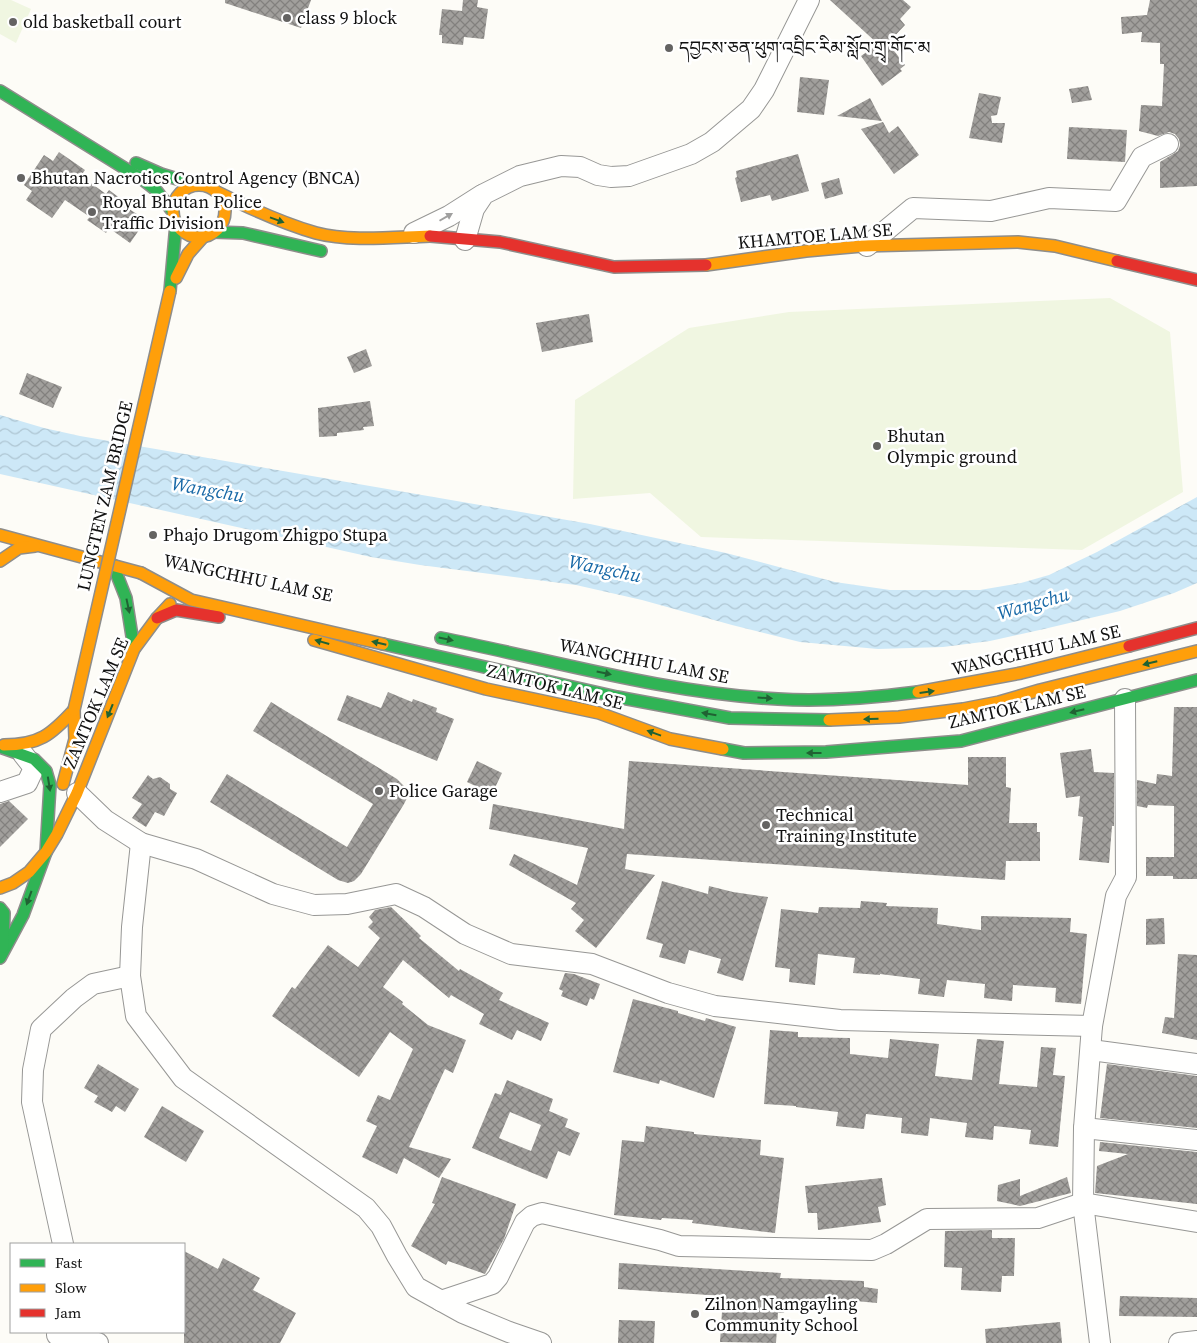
<svg xmlns="http://www.w3.org/2000/svg" width="1197" height="1343" font-family="'Source Serif 4','Noto Serif Tibetan',serif">
  <style>
    .pitch { fill: #f0f6e1 }
    .water { fill: url(#water-waves) }
    .building { fill: url(#building-cross-hatch); fill-rule: evenodd }
    .lines { fill: none; stroke-linecap: round; stroke-linejoin: round }
    .street-casing { stroke: #979795; stroke-width: 22 }
    .fast-casing { stroke: #8e8d8b; stroke-width: 14 }
    .slow-casing { stroke: #8e8d8b; stroke-width: 14 }
    .jam-casing { stroke: #8e8d8b; stroke-width: 14 }
    .street { stroke: #fffffe; stroke-width: 20 }
    .fast { stroke: #30b455; stroke-width: 11 }
    .slow { stroke: #ff9f0a; stroke-width: 11 }
    .jam { stroke: #e5322d; stroke-width: 11 }
    .slow-bridge-casing { stroke: #8e8d8b; stroke-width: 14; stroke-linecap: butt }
    .slow-bridge { stroke: #ff9f0a; stroke-width: 11 }
    .oneway { fill: #a0a09f }
    .oneway2 { fill: #206233 }
    .poi-dot { fill: #646362; stroke: #fff; stroke-width: 2 }
    .labels { text-anchor: middle; stroke-width: 5; stroke-linejoin: round; paint-order: stroke }
    .poi-label { font-size: 18px; fill: #111; stroke: #fff; text-anchor: start }
    .street-label { font-size: 18px; fill: #111; stroke: #fff }
    .water-label { font-size: 19px; font-style: italic; fill: #1768a6; stroke: #fff }
  </style>
  <defs>
    <pattern id="water-waves" width="16" height="10" patternUnits="userSpaceOnUse" patternTransform="scale(1.25)"><rect width="16" height="10" fill="#cde8f7"/><path d="M0 5q4-4 8 0t8 0" fill="none" stroke="#afc6d3"/></pattern>
    <pattern id="building-cross-hatch" width="8" height="8" patternUnits="userSpaceOnUse" patternTransform="scale(1.25)"><rect width="8" height="8" fill="#a19f9c"/><path d="M0 0l8 8M0 8l8-8" fill="none" stroke="#82807e"/></pattern>
  </defs>
  <rect width="100%" height="100%" fill="#fdfcf7"/>
  <g class="pitch">
    <path d="M0,0H11L31,9L16,43L0,34Z"/>
    <path d="M1110,298L1170,332L1183,492L1082,550L701,537L650,493L573,499L575,400L689,328L789,312Z"/>
  </g>
  <path class="water" d="M0,415L44,428L80,436L590,524L726,553L835,582L890,590H980L1021,583L1049,575L1097,552L1197,497V583L1174,593L1120,611L1044,629L990,641L943,647L878,649L800,642L732,625L642,600L576,585L420,565L371,557L0,474Z"/>
  <g class="building">
    <path d="M225,0H311L301,28L225,3Z"/>
    <path d="M463,0H478L477,7L488,9L484,39L464,37L463,45L442,43V35H439L442,9L462,11Z"/>
    <path d="M830,0H903L911,7L900,19L905,25L888,43L905,65L900,69L902,71L882,86L861,56L878,44Z"/>
    <path d="M1150,0H1197V186L1160,188V162L1178,151L1180,145L1179,139L1175,134L1169,132L1158,136L1139,131L1141,105L1162,106L1164,64H1160V43L1141,42L1142,32L1122,34L1121,17L1147,15Z"/>
    <path d="M800,77L829,80L824,115L797,112Z"/>
    <path d="M1088,86L1092,100L1072,103L1069,89Z"/>
    <path d="M979,93L1001,97L997,115L991,116L992,123H1005L1002,143L969,138Z"/>
    <path d="M870,98L882,121L837,116Z"/>
    <path d="M883,122L889,133L898,126L919,155L894,174L861,129Z"/>
    <path d="M1069,127L1127,130L1125,162L1067,159Z"/>
    <path d="M59,152L85,170L81,176L106,194L109,190L125,202L123,205L146,220L130,243L109,228L106,233L87,220L90,217L65,200L52,218L26,200L32,191L24,185L44,155L53,161Z"/>
    <path d="M798,154L809,191L772,201L770,195L741,202L735,178L737,177L736,171Z"/>
    <path d="M839,178L843,194L825,199L821,183Z"/>
    <path d="M589,314L593,342L542,352L536,323Z"/>
    <path d="M366,349L372,366L354,373L347,357Z"/>
    <path d="M27,373L62,387L53,408L19,394Z"/>
    <path d="M370,401L374,426L363,427L364,430L337,433V436L319,437L318,408Z"/>
    <path d="M388,692L412,702L413,699L437,708L436,712L454,719L437,761L337,720L347,695L381,708Z"/>
    <path d="M271,702L397,779L406,788L407,798L404,804L361,874L354,881L348,883L338,880L210,802L227,774L347,847L373,804L253,731Z"/>
    <path d="M1174,707H1197V879H1173V876H1146V857H1174V806L1148,805L1147,808L1137,806V780L1156,784L1157,774L1172,776Z"/>
    <path d="M1091,749L1094,772L1114,773V826H1112L1109,863L1079,860L1083,817L1078,816L1080,796L1066,798L1060,753Z"/>
    <path d="M968,757H1006V787L1011,788L1009,823H1037V832H1040V861H1006L1005,880L627,854L625,869L655,875L596,948L575,931L584,920L571,909L576,903L509,865L514,854L577,885L588,848L489,829L493,804L624,829L629,761L968,785Z"/>
    <path d="M477,761L502,773L492,794L467,782Z"/>
    <path d="M148,775L153,779L160,777L170,784V789L177,793L164,816L155,812L146,827L132,818L142,804L132,798Z"/>
    <path d="M9,801L28,819L0,847V804Z"/>
    <path d="M662,881L708,894L709,886L733,892L768,897L743,981L717,973L721,959L689,950L685,964L659,957L663,944L646,939Z"/>
    <path d="M861,901L887,903L886,906L938,908L937,924L981,930V916L1071,918L1070,932L1087,934L1081,1004L1055,1002L1056,988L1013,985L1012,1001L984,998L985,984L947,980L944,997L918,994L920,979L880,974V975L853,973L855,958L818,954L815,985L789,982L790,969L775,967L781,909L818,913L819,907L860,908Z"/>
    <path d="M391,907L421,936L419,938L459,971L460,969L503,993L499,1000L549,1023L541,1041L517,1030L512,1040L479,1024L484,1014L451,995L449,998L403,960L383,987L403,1002L402,1004L428,1025L466,1040L453,1073L445,1069L409,1147L451,1159L439,1178L404,1158L397,1174L362,1157L377,1126L366,1121L378,1095L390,1100L413,1049L390,1032L359,1077L272,1016L292,987L295,989L328,945L358,967L380,938L368,927L373,922L369,917L375,910Z"/>
    <path d="M1164,918L1165,944L1146,945V919Z"/>
    <path d="M1178,954L1197,955V1040L1162,1033L1165,1017L1174,1018Z"/>
    <path d="M565,973L574,974L600,984L594,1000L590,998L587,1006L561,996L563,991L559,989Z"/>
    <path d="M633,999L678,1011V1013L705,1021L706,1018L736,1027L714,1098L660,1080L659,1084L613,1072Z"/>
    <path d="M770,1030L798,1032V1037L850,1038V1054L888,1058L890,1039L939,1044L935,1076L972,1080L977,1039L1004,1041L999,1084L1037,1087L1041,1047L1056,1048L1053,1075L1065,1076L1058,1147L1029,1144L1031,1130L994,1126L993,1140L965,1137L967,1123L930,1118L928,1136L901,1133L902,1118L866,1114L864,1129L836,1126L838,1112L796,1107V1106L764,1104Z"/>
    <path d="M98,1064L139,1089L125,1112L116,1106L112,1112L94,1102L98,1096L84,1088Z"/>
    <path d="M1107,1064L1197,1076V1128L1100,1118Z"/>
    <path d="M507,1080L553,1099L549,1111L568,1119L565,1127L580,1133L570,1156L558,1151L547,1179L472,1148L495,1093L501,1095ZM510,1112L541,1125L531,1151L499,1138Z"/>
    <path d="M162,1106L204,1131L186,1162L144,1137Z"/>
    <path d="M646,1126L694,1132V1134L761,1140L760,1155L784,1158L775,1233L692,1223L693,1220L662,1218L661,1220L614,1215L622,1140L644,1142Z"/>
    <path d="M1100,1142L1197,1152V1204L1095,1193L1097,1166L1128,1154L1099,1151Z"/>
    <path d="M442,1177L516,1204L504,1239L485,1274L448,1261L446,1265L411,1246L435,1204L432,1203Z"/>
    <path d="M1067,1177L1071,1193L1020,1206L997,1201L998,1185L1020,1179V1196Z"/>
    <path d="M882,1178L886,1205L878,1207L881,1222L818,1230L817,1213H808L805,1186Z"/>
    <path d="M992,1230V1238H1015L1014,1276H1002L1001,1292L961,1290L962,1268L944,1267L945,1231Z"/>
    <path d="M184,1251L218,1269L223,1258L260,1278L253,1290L296,1313L280,1343H184Z"/>
    <path d="M619,1263L781,1273L780,1278L864,1281V1287L878,1289L877,1303L845,1300V1310L785,1308L784,1313H778L776,1343L720,1342L723,1296L618,1289Z"/>
    <path d="M1120,1296L1197,1298V1317L1119,1316Z"/>
    <path d="M619,1320L655,1321L654,1343H618Z"/>
    <path d="M1060,1322L1062,1343H986L985,1329Z"/>
  </g>
  <g class="lines">
    <g class="street-casing">
      <g id="street">
        <path d="M414,233L449,216L482,195"/>
        <path d="M465,240L474,209L484,194L520,176L561,166L580,167L598,175L611,177L629,176L691,154L712,142L751,109L764,90L809,0"/>
        <path d="M867,246L913,208L991,211L1049,198L1116,201L1142,157L1168,144"/>
        <path d="M0,792L27,783L34,768L23,754"/>
        <path d="M77,793L105,820L141,843L196,859L273,894L314,905L347,904L396,894L424,907L465,934L511,954L592,964L668,993L715,1006L840,1020L1092,1026"/>
        <path d="M141,843L132,927L130,976L136,1016L183,1078L366,1208L381,1226L397,1256L416,1287L463,1313L509,1332L541,1343"/>
        <path d="M1091,1050L1197,1064"/>
        <path d="M1084,1128L1197,1140"/>
        <path d="M63,1244L32,1102L33,1070L41,1029L74,998L93,984L130,976"/>
        <path d="M441,1301L492,1284L498,1277L525,1222L532,1216L542,1213L660,1240L679,1246L872,1250L886,1244L927,1219L1038,1218L1083,1203L1197,1222"/>
        <path d="M57,1335L98,1343"/>
        <path d="M1100,1343L1083,1203L1084,1128L1092,1026L1116,896L1126,877L1125,699"/>
        <path d="M1179,1343L1197,1341"/>
      </g>
    </g>
    <g class="fast-casing">
      <g id="fast">
        <path d="M0,91L142,179L156,190L173,212"/>
        <path d="M136,163L161,174L197,185"/>
        <path d="M213,232L243,233L321,251"/>
        <path d="M170,291L176,224"/>
        <path d="M113,565L126,598L134,649"/>
        <path d="M441,638C552,660 664,693 778,699C825,702 871,698 918,692"/>
        <path d="M383,644L617,697L730,718L829,720"/>
        <path d="M0,747L34,759L46,771L50,785L46,852L23,915L0,958"/>
        <path d="M723,749L744,753L826,752L961,741L1197,680"/>
        <path d="M0,908L4,913L3,947"/>
      </g>
    </g>
    <g class="slow-casing">
      <g id="slow">
        <circle cx="199" cy="211" r="26"/>
        <path d="M217,192C249,208 281,223 316,233C350,242 394,237 430,236"/>
        <path d="M706,265L806,251L862,246L1018,242L1055,246L1117,261"/>
        <path d="M176,278L188,254L203,237"/>
        <path d="M0,535L141,573"/>
        <path d="M0,561L19,548L35,546"/>
        <path d="M141,573L191,600L383,644"/>
        <path d="M314,640L486,689L599,713L670,739L723,749"/>
        <path d="M918,692L1021,673L1129,646"/>
        <path d="M829,720L899,717L963,709L999,702L1040,690L1197,651"/>
        <path d="M4,745C39,745 51,735 74,710"/>
        <path d="M63,784L75,739L74,710"/>
        <path d="M0,888L13,883L29,872L46,852L57,834L77,793L134,649L157,618L170,604"/>
      </g>
    </g>
    <g class="jam-casing">
      <g id="jam">
        <path d="M430,236L500,242L614,267L706,265"/>
        <path d="M1117,261L1197,280"/>
        <path d="M157,618L176,610L219,617"/>
        <path d="M1129,646L1197,628"/>
      </g>
    </g>
    <use href="#street" class="street"/>
    <use href="#fast" class="fast"/>
    <use href="#slow" class="slow"/>
    <use href="#jam" class="jam"/>
    <g class="slow-bridge-casing">
      <path id="slow-bridge" d="M74,710L170,291"/>
    </g>
    <use href="#slow-bridge" class="slow-bridge"/>
  </g>
  <defs><path id="oneway-solid" d="M-6-.8H1V-3.2L6.5 0L1 3.2V.8H-6Z" transform="scale(1.25)"/></defs>
  <use class="oneway" href="#oneway-solid" transform="translate(446 217) rotate(-30)"/>
  <g class="oneway2">
    <use href="#oneway-solid" transform="translate(277 220) rotate(20)"/>
    <use href="#oneway-solid" transform="translate(128 606) rotate(78)"/>
    <use href="#oneway-solid" transform="translate(446 639) rotate(12)"/>
    <use href="#oneway-solid" transform="translate(322 642) rotate(-164)"/>
    <use href="#oneway-solid" transform="translate(379 643) rotate(-167)"/>
    <use href="#oneway-solid" transform="translate(1150 663) rotate(166)"/>
    <use href="#oneway-solid" transform="translate(604 673) rotate(12)"/>
    <use href="#oneway-solid" transform="translate(927 692) rotate(-8)"/>
    <use href="#oneway-solid" transform="translate(765 698) rotate(3)"/>
    <use href="#oneway-solid" transform="translate(110 711) rotate(112)"/>
    <use href="#oneway-solid" transform="translate(1077 711) rotate(166)"/>
    <use href="#oneway-solid" transform="translate(709 714) rotate(-170)"/>
    <use href="#oneway-solid" transform="translate(871 719) rotate(178)"/>
    <use href="#oneway-solid" transform="translate(654 733) rotate(-160)"/>
    <use href="#oneway-solid" transform="translate(814 753) rotate(180)"/>
    <use href="#oneway-solid" transform="translate(49 784) rotate(81)"/>
    <use href="#oneway-solid" transform="translate(29 898) rotate(110)"/>
  </g>
  <g class="poi-dot">
    <circle cx="287" cy="18" r="5"/>
    <circle cx="13" cy="22" r="5"/>
    <circle cx="669" cy="48" r="5"/>
    <circle cx="21" cy="178" r="5"/>
    <circle cx="92" cy="212" r="5"/>
    <circle cx="877" cy="446" r="5"/>
    <circle cx="153" cy="535" r="5"/>
    <circle cx="379" cy="791" r="5"/>
    <circle cx="766" cy="825" r="5"/>
    <circle cx="695" cy="1314" r="5"/>
  </g>
  <g class="labels">
    <g class="poi-label">
      <text x="297" y="24">class 9 block</text>
      <text x="23" y="28">old basketball court</text>
      <text x="679" y="54">དབྱངས་ཅན་ཕུག་འབྲིང་རིམ་སློབ་གྲྭ་གོང་མ</text>
      <text x="31" y="184">Bhutan Nacrotics Control Agency (BNCA)</text>
      <text x="102" y="208">Royal Bhutan Police<tspan x="102" dy="21">Traffic Division</tspan></text>
      <text x="887" y="442">Bhutan<tspan x="887" dy="21">Olympic ground</tspan></text>
      <text x="163" y="541">Phajo Drugom Zhigpo Stupa</text>
      <text x="389" y="797">Police Garage</text>
      <text x="776" y="821">Technical<tspan x="776" dy="21">Training Institute</tspan></text>
      <text x="705" y="1310">Zilnon Namgayling<tspan x="705" dy="21">Community School</tspan></text>
    </g>
    <g class="street-label">
      <text transform="translate(815 236) rotate(-5)" y="6">KHAMTOE LAM SE</text>
      <text transform="translate(105 496) rotate(-77)" y="6">LUNGTEN ZAM BRIDGE</text>
      <text transform="translate(248 578) rotate(12)" y="6">WANGCHHU LAM SE</text>
      <text transform="translate(1036 650) rotate(-13)" y="6">WANGCHHU LAM SE</text>
      <text transform="translate(644 661) rotate(11)" y="6">WANGCHHU LAM SE</text>
      <text transform="translate(555 687) rotate(14)" y="6">ZAMTOK LAM SE</text>
      <text transform="translate(96 703) rotate(-67)" y="6">ZAMTOK LAM SE</text>
      <text transform="translate(1017 707) rotate(-13)" y="6">ZAMTOK LAM SE</text>
    </g>
    <g class="water-label">
      <text transform="translate(208 489) rotate(10)" y="7">Wangchu</text>
      <text transform="translate(605 568) rotate(12)" y="7">Wangchu</text>
      <text transform="translate(1033 603) rotate(-16)" y="7">Wangchu</text>
    </g>
  </g>
  <rect x="10" y="1243" width="175" height="90" fill="#ffffff" stroke="#a0a0a0"/>
  <rect x="20" y="1259" width="25" height="8" fill="#30b455" stroke="#a0a0a0"/>
  <text x="55" y="1268" font-size="15" fill="#111111">Fast</text>
  <rect x="20" y="1284" width="25" height="8" fill="#ff9f0a" stroke="#a0a0a0"/>
  <text x="55" y="1293" font-size="15" fill="#111111">Slow</text>
  <rect x="20" y="1309" width="25" height="8" fill="#e5322d" stroke="#a0a0a0"/>
  <text x="55" y="1318" font-size="15" fill="#111111">Jam</text>
</svg>
